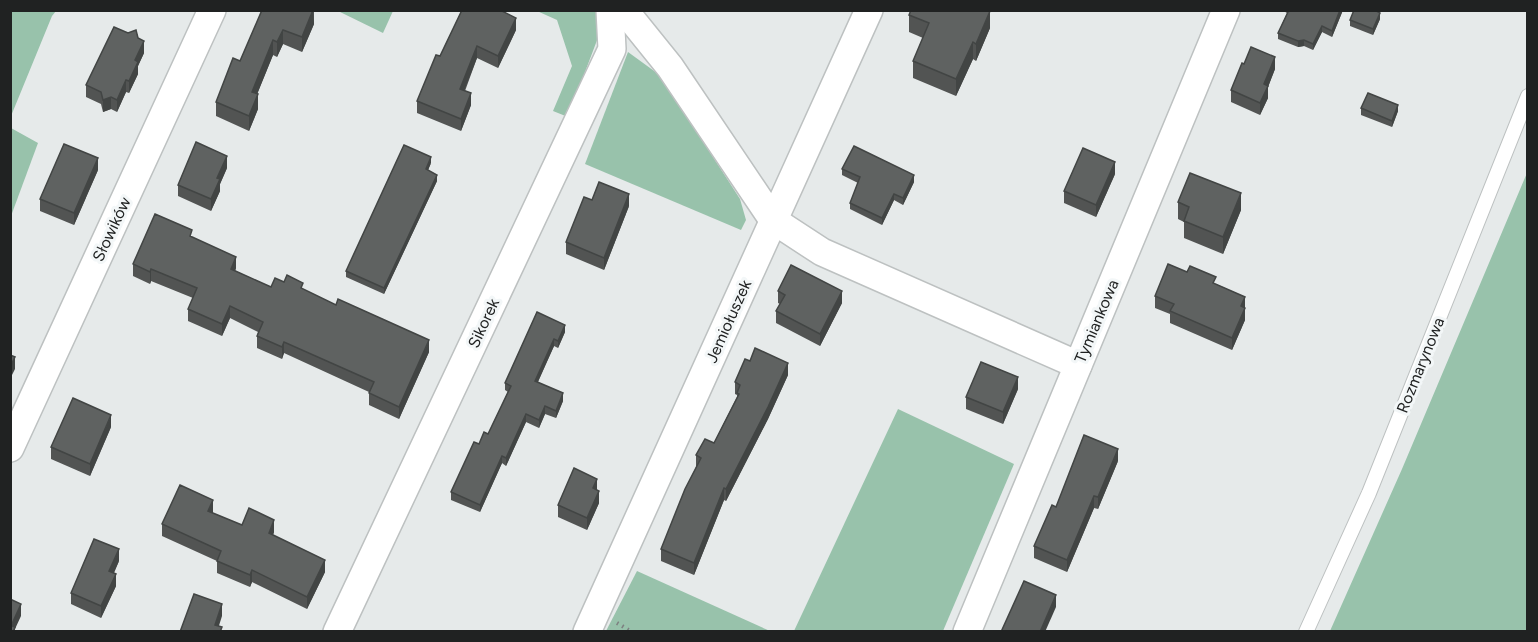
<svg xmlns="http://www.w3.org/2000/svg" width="1538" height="642" font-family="Figtree,sans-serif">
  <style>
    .green { fill: #98c2ab }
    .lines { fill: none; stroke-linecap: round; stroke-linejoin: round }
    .lane-casing { stroke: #bdc1c1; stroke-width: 16 }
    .street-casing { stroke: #bdc1c1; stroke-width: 30 }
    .path { stroke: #7d8080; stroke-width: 4; stroke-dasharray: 1.5 4.5; stroke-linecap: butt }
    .lane { stroke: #fff; stroke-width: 14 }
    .street { stroke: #fff; stroke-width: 27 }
    .wall { fill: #525453 }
    .shaded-wall { fill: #424544 }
    .building { fill: #5f6261; stroke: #424544; stroke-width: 1.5 }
    .labels { text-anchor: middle; stroke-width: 6; stroke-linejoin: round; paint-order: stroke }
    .street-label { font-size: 16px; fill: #202222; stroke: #f3f7f8 }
  </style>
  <rect width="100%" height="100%" fill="#e6eaea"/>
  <g class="green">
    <path d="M11,10L56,11L52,16L11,116Z"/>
    <path d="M338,11H393L383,33Z"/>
    <path d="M537,11H596L599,35L568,117L553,111L572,66L557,20Z"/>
    <path d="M628,52L661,76L740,199L746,220L741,230L585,164Z"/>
    <path d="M11,128L38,143L11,216Z"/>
    <path d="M1527,173V631H1330L1402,469Z"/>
    <path d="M898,409L1014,464L943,631H794Z"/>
    <path d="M637,571L770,631H606Z"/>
  </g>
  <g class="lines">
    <g class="lane-casing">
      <path id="lane" d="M1306,632L1369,493L1528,96"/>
    </g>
    <g class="street-casing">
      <g id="street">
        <path d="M624,10L670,67L773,220L822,252L1078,365"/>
        <path d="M10,448L212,10"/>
        <path d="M337,632L612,49L610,10"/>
        <path d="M587,632L869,10"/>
        <path d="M967,632L1226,10"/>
      </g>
    </g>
    <path class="path" d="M617,623L632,632"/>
    <use href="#lane" class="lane"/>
    <use href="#street" class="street"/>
  </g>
  <g class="wall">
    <path d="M262,10H314V24L302,52L283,44L277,57L273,55L257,94L258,109L249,131L216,116V102L240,61Z"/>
    <path d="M462,10H506L505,12L516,30L498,68L477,58L465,91L471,105L461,131L417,113V101L440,56Z"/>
    <path d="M1282,10H1343L1332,37L1322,32L1313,50L1304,46L1298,47L1278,39V33L1287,13Z"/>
    <path d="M909,15L990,28L976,61L973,59L956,96L913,78V61L923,38L909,32Z"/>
    <path d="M1380,19L1373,35L1350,26V20Z"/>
    <path d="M138,38L144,53L138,66V74L129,93L126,92L117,112L111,109L103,112L101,104L86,97V85Z"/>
    <path d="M1244,64L1275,69L1268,87V98L1260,115L1231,102V90Z"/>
    <path d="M1361,108L1398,111L1392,127L1361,115Z"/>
    <path d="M431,163L428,170L437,181L384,294L346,277V271Z"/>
    <path d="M227,168L220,184V191L211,211L178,196V185Z"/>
    <path d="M842,169L914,182L903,205L894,200L882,225L850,209V203L858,183L842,175Z"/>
    <path d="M98,170L74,225L40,211V199Z"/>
    <path d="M1115,174L1096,217L1064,203V191Z"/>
    <path d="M1178,202L1241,210L1223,254L1184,238V222L1178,219Z"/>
    <path d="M629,206L604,270L566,254V242Z"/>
    <path d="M192,237L236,268L235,271L271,287L303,289L429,352L399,419L369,405V392L284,353L282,359L257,348V336L258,332L230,318L222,336L188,321V309L193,298L151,281L150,284L133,276V264Z"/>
    <path d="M1216,284L1245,297V320L1232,350L1170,323V314L1155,308V296Z"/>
    <path d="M778,291L842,303L820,346L776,323V311L780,304L778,303Z"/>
    <path d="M537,312L565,332L558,348L554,346L538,382L563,401L556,418L545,414L539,428L526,422L506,466L502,463L480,512L451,500V492L479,444L488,434L508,392L505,390V383Z"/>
    <path d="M788,375L768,419L726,501L724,500L694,575L661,561V549L696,467V455L714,443L737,397V395L735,394V382Z"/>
    <path d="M1018,389L1003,424L966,409V397Z"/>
    <path d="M111,427L90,476L51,459V447Z"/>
    <path d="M1118,461L1098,509L1094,508L1067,572L1034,558V546L1056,507Z"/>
    <path d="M597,490L599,503L587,530L558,517V505Z"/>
    <path d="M213,512L212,513L242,525L274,532L273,535L325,572L307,609L252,582L250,587L217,573V561L162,536V524Z"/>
    <path d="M119,561L114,573L116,586L101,618L71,604V593Z"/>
  </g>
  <g class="shaded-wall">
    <path d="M313,10L314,24L302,52V37Z"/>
    <path d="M1340,10H1343L1332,37V31Z"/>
    <path d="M990,11V28L976,61V44Z"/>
    <path d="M1380,13V19L1373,35V29Z"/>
    <path d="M516,18V30L498,68V56Z"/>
    <path d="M1322,26V32L1313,50V44Z"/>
    <path d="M283,30V44L277,57V42Z"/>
    <path d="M273,40V55L252,107V92Z"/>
    <path d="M1304,40V46L1298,47V41Z"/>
    <path d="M144,41V53L138,66V74L129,93V81L135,60Z"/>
    <path d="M973,42V59L956,96V79Z"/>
    <path d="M477,46V58L460,101V89Z"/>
    <path d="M1275,57V69L1268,87V98L1260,115V103L1264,84Z"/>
    <path d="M126,80V92L117,112V100Z"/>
    <path d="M471,93V105L461,131V119Z"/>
    <path d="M258,94V109L249,131V116Z"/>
    <path d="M111,97V109L103,112V100Z"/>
    <path d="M1398,105V111L1392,127V121Z"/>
    <path d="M227,156V168L220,184V191L211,211V199L217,178Z"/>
    <path d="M431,157V163L426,175V169Z"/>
    <path d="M98,158V170L74,225V213Z"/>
    <path d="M1115,162V174L1096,217V205Z"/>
    <path d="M437,175V181L384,294V288Z"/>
    <path d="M914,175V182L903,205V198Z"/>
    <path d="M1241,193V210L1223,254V237Z"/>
    <path d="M629,194V206L604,270V258Z"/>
    <path d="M894,194V200L882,225V218Z"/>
    <path d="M236,257V268L231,281V269Z"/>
    <path d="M151,269V281L150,284V272Z"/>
    <path d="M842,291V303L820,346V334Z"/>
    <path d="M1245,297V309L1241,306Z"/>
    <path d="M230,306V318L222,336V324Z"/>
    <path d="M1245,308V320L1232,350V338Z"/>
    <path d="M565,325V332L558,348V341Z"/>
    <path d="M554,339V346L535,388V381Z"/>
    <path d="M429,340V352L399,419V407Z"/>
    <path d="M284,342V353L282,359V347Z"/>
    <path d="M15,357V369L10,379V367Z"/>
    <path d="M788,363V375L768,419L726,501V489Z"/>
    <path d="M1018,377V389L1003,424V412Z"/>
    <path d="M563,393V401L556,418V411Z"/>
    <path d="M545,406V414L539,428V420Z"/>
    <path d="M526,414V422L506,466V458Z"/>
    <path d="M111,415V427L90,476V464Z"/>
    <path d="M1118,449V461L1098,509V497Z"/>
    <path d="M502,456V463L480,512V505Z"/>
    <path d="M597,479V491L593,488Z"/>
    <path d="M724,488V500L694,575V563Z"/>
    <path d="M599,491V503L587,530V518Z"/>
    <path d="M1094,496V508L1067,572V560Z"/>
    <path d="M213,500V512L208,523V511Z"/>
    <path d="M274,520V532L269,545V533Z"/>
    <path d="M119,549V561L109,583V571Z"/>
    <path d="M325,560V572L307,609V597Z"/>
    <path d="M252,570V582L250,587V575Z"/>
    <path d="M116,574V586L101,618V606Z"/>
    <path d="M1056,595V607L1045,632H1040Z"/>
    <path d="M21,604V616L15,629V632H11V626Z"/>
    <path d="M222,604V616L217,632L215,625Z"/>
  </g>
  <g class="building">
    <path d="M262,10H313L302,37L283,30L277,42L273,40L252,92L258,94L249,116L216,102L233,58L240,61Z"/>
    <path d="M462,10H500L516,18L498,56L477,46L460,89L471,93L461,119L417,101L436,55L440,56Z"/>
    <path d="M911,10L990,11L976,44L973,42L956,79L913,61L929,23L909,15Z"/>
    <path d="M1289,10H1340L1332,31L1322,26L1313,44L1304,40L1298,41L1278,33Z"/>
    <path d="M1354,10H1375L1380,13L1373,29L1350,20Z"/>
    <path d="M114,27L128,33L136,30L138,38L144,41L135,60L138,62L129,81L126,80L117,100L111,97L103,100L101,92L86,85Z"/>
    <path d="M1251,47L1275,57L1264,84L1268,86L1260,103L1231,90L1242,63L1244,64Z"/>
    <path d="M1368,93L1398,105L1392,121L1361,108Z"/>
    <path d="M196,142L227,156L217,178L220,179L211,199L178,185Z"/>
    <path d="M64,144L98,158L74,213L40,199Z"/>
    <path d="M404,145L431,157L426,169L437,175L384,288L346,271Z"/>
    <path d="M854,146L914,175L903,198L894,194L882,218L850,203L860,177L842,169Z"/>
    <path d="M1083,148L1115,162L1096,205L1064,191Z"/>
    <path d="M1190,173L1241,193L1223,237L1184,221L1189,207L1178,202Z"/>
    <path d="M599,182L629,194L604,258L566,242L584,197L592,200Z"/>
    <path d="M155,214L192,230L190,236L236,257L231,269L271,287L275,278L284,282L287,275L303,283L301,288L336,305L338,299L429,340L399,407L369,393L374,382L284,342L282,347L257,336L263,322L230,306L222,324L188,309L197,288L151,269L150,272L133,264Z"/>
    <path d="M1168,264L1187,272L1190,266L1216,277L1213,283L1245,297L1241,306L1245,308L1232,338L1170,311L1174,304L1155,296Z"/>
    <path d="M791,265L842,291L820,334L776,311L785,295L778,291Z"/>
    <path d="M537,312L565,325L558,341L554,339L535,381L563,393L556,411L545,406L539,420L526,414L506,458L502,456L480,505L451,492L474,442L479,444L484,432L488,434L511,386L505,383Z"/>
    <path d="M755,348L788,363L768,407L726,489L724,488L694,563L661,549L685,489L701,458L696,455L705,439L714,443L739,394L737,393L740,385L735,382L745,359L750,361Z"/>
    <path d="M10,355L15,357L10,367Z"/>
    <path d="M981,362L1018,377L1003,412L966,397Z"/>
    <path d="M73,398L111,415L90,464L51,447Z"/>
    <path d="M1084,435L1118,449L1098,497L1094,496L1067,560L1034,546L1052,505L1056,507Z"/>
    <path d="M574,468L597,479L593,488L599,491L587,518L558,505Z"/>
    <path d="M180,485L213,500L208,511L242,525L249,508L274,520L269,533L325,560L307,597L252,570L250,575L217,561L221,551L162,524Z"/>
    <path d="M94,539L119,549L109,571L116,574L101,606L71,593Z"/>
    <path d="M1024,581L1056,595L1040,632H1001Z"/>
    <path d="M194,594L222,604L215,625L222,627L220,632H180Z"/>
    <path d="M10,599L21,604L11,626L15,627L13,632H10Z"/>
  </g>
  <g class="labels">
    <g class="street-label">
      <text transform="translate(111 229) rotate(-65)" y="6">Słowików</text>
      <text transform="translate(728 321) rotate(-66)" y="6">Jemiołuszek</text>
      <text transform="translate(1096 321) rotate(-67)" y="6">Tymiankowa</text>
      <text transform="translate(483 323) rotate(-65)" y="6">Sikorek</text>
      <text transform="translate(1420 365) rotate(-68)" y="6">Rozmarynowa</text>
    </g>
  </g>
  <rect width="1538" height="642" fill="none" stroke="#202222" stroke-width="24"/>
</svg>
